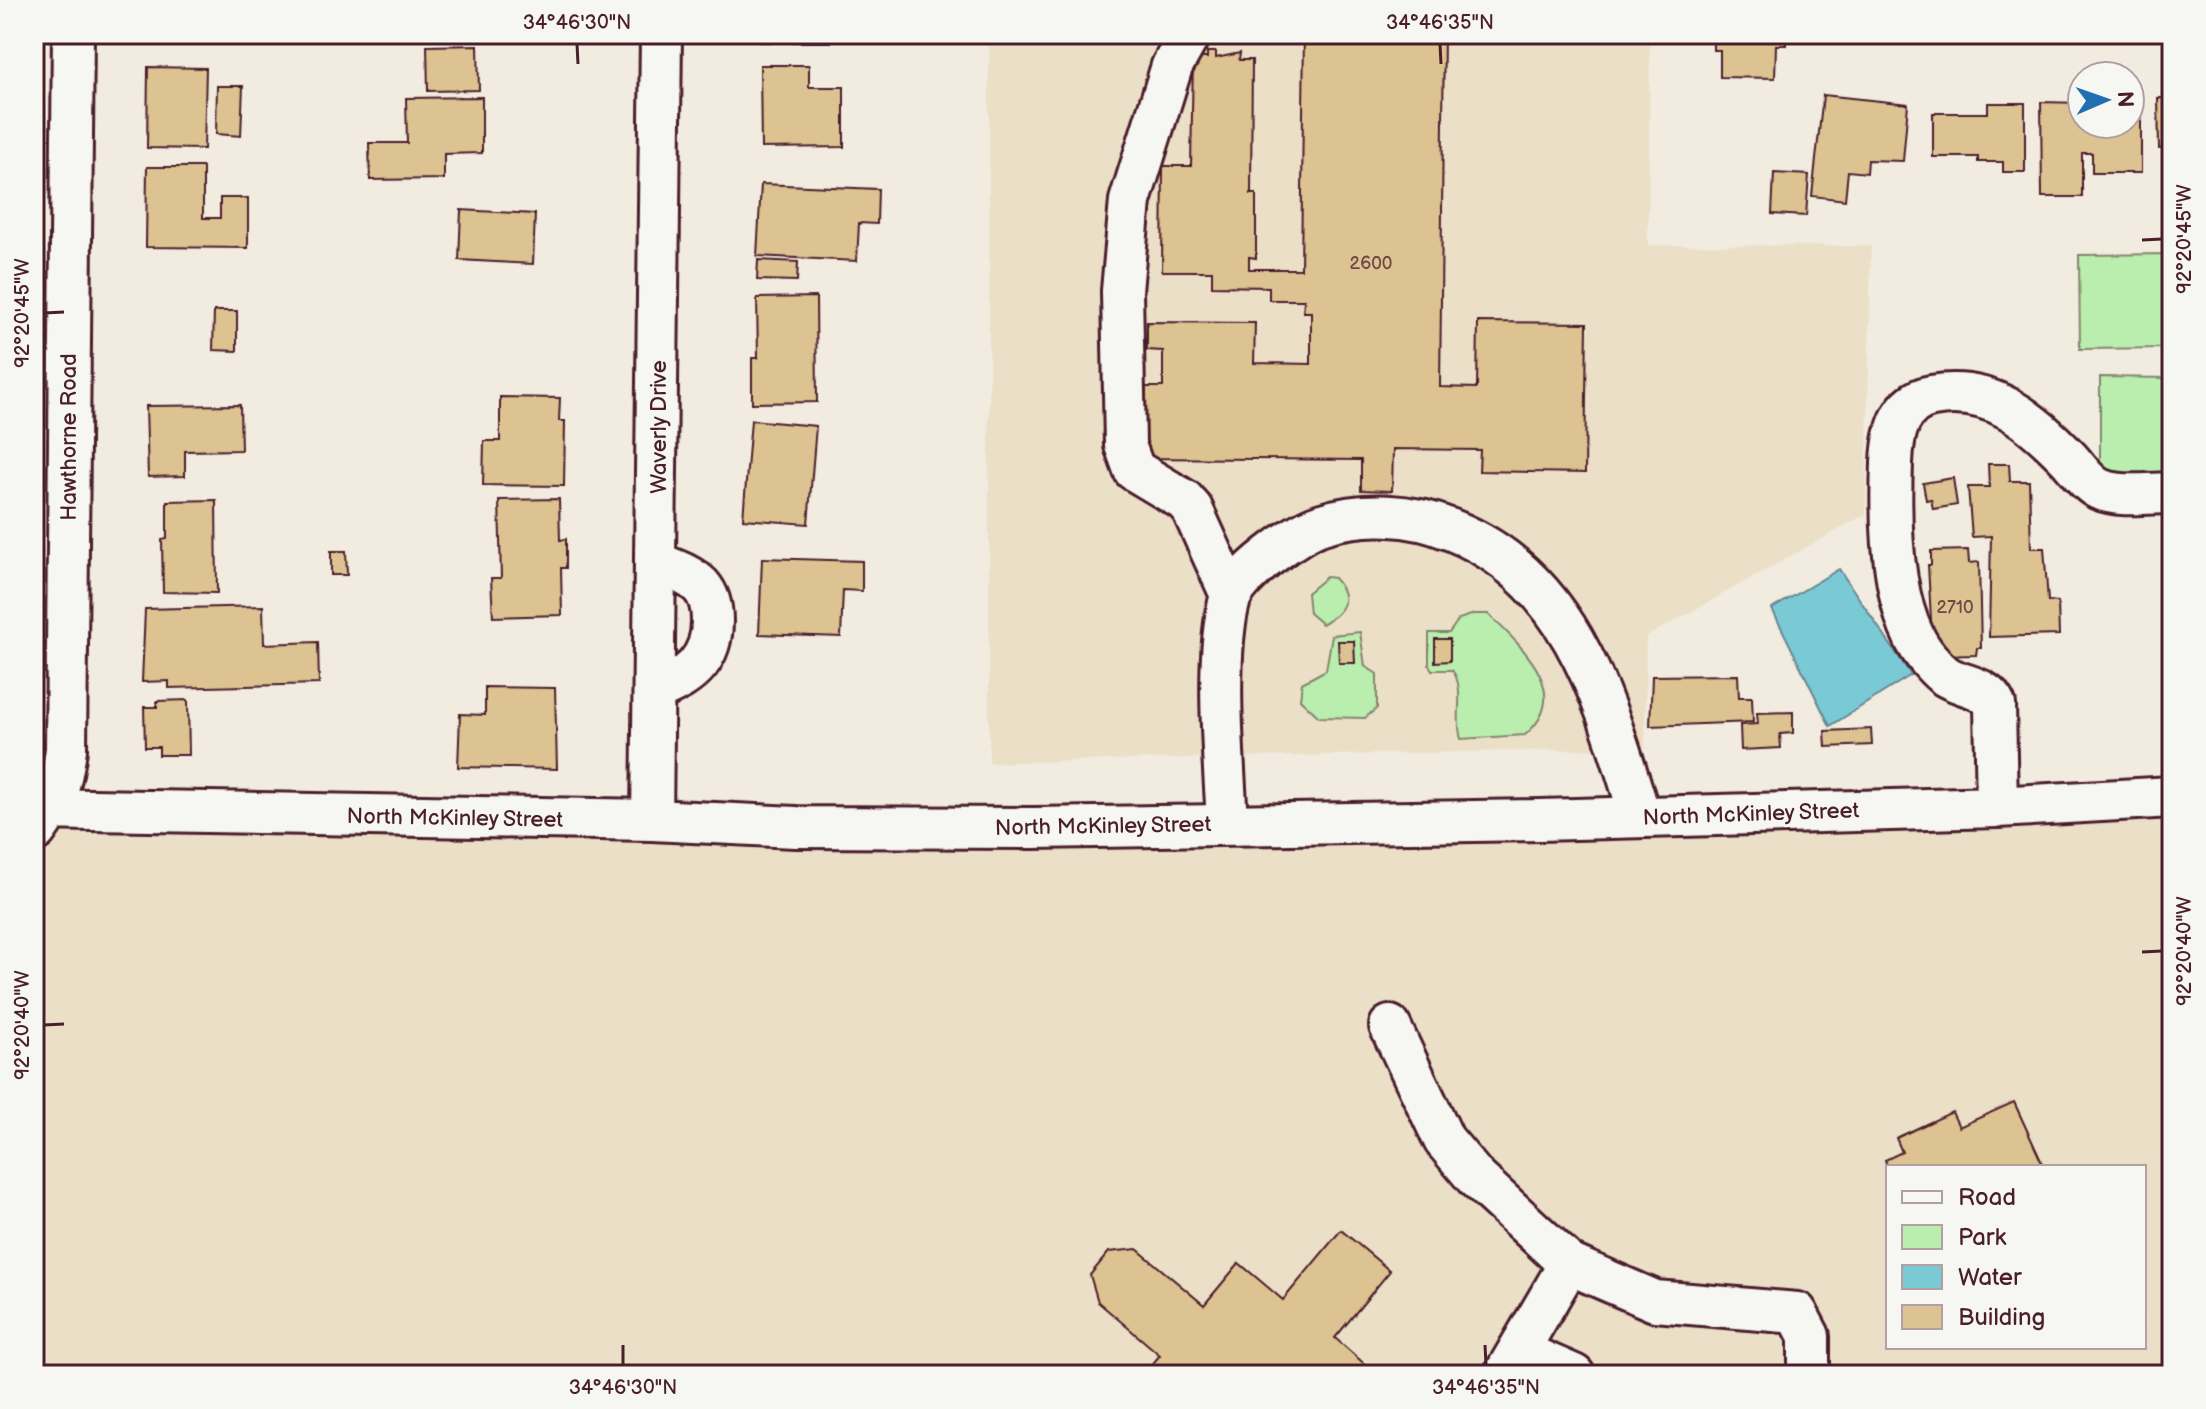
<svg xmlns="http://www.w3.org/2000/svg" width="2206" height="1409" font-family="'Balsamiq Sans',sans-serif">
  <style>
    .built { fill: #ebdfc8; fill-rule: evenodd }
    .green { fill: #baeeaf; stroke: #82866d; stroke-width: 2 }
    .water { fill: #7acad6; stroke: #678692; stroke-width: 2 }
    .building { fill: #ddc292; stroke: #4a1f2b; stroke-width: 2 }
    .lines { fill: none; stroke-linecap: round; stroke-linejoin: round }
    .minor-casing { stroke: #4a1f2b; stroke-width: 46 }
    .minor { stroke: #f6f6f2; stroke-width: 40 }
    .ticks { fill: none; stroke: #4a1f2b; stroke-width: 3 }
    .labels { text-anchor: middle; stroke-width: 6; stroke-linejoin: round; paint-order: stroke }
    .number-label { font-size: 18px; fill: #6f4845 }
    .street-label { font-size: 22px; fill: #4a1f2b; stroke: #f6f6f2 }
    .neatline { fill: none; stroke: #4a1f2b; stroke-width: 3 }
    .ticks-label { font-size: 20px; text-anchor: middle; fill: #4a1f2b }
  </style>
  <rect width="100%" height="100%" fill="#f1ecdf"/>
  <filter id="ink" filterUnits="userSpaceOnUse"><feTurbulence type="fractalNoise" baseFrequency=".0125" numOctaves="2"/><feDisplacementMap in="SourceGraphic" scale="16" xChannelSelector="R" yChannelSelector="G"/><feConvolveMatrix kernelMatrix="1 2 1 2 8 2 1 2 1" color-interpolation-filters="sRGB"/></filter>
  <g filter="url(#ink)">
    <g class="built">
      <path d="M989,34H1650L1648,245L1871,246L1866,514L1646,637L1645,748L989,763Z"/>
      <path d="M2172,803V1375H34V833L157,813ZM1888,1167H2144V1347H1888Z"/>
    </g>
    <g class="green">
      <path d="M2172,254V348L2080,349L2079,255Z"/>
      <path d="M2100,377L2172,378V472L2100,475Z"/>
      <path d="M1326,577L1334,578C1353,599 1344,613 1322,624L1309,613L1307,593Z"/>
      <path d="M1474,614H1488C1521,646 1575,693 1525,735L1461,739C1454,718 1466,688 1452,670H1432L1429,665V633H1449L1459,619Z"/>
      <path d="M1360,632L1365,666L1377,674V708L1365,718L1319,717L1300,699L1302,683L1326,670L1332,635Z"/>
    </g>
    <path class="water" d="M1839,569L1911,675L1830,726L1772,609Z"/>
    <g class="building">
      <rect x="761" y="34" width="70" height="8"/>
      <path d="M1304,34H1444L1440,387L1477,388L1478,322L1587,323L1585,473L1479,471L1480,450L1393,449L1392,491L1361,490V460L1144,458L1146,387H1163V351L1147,350V322L1255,323L1254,363L1311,364V312H1303L1304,300H1269V287L1212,286V271H1162L1163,166H1191L1193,58H1207V52H1216V58L1240,53L1239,60H1252L1251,194H1256V258L1249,257V269H1301Z"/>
      <path d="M1713,34H1786V45H1776L1775,78L1720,77V50H1713Z"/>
      <path d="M478,45L479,90L428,91L427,46Z"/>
      <path d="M760,65H809V87H844V147L761,148Z"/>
      <path d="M148,67L206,68L204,149L147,148Z"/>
      <path d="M217,86H243L241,136L216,134Z"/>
      <path d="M1823,95L1908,104L1903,161L1868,160L1867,173L1848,171L1845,200L1812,196Z"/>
      <path d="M2130,95H2141V173H2092V153H2082V197H2042L2041,102L2082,103V124H2130Z"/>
      <path d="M482,97V153L444,154V179L370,180L369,143H407L406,98Z"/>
      <path d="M2158,98H2172V148L2159,149Z"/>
      <path d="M1988,103H2025V172H2003V162H1978V157H1933V113H1988Z"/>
      <path d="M147,167H203V218H220V198H248V248L146,247Z"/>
      <path d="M1774,173L1809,175L1806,216L1772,214Z"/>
      <path d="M761,184L878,189L877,224L859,223L857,261L757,256Z"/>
      <path d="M461,210L535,214L533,264L459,260Z"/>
      <path d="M758,260L798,262L797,281L757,280Z"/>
      <path d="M816,297L817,402L752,403V358H758L757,298Z"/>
      <path d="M214,311H237V351L213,350Z"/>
      <path d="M500,397L560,398L559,421H565L564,486L483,485L484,441H500Z"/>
      <path d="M240,405L241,450L185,451V476L148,477L146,406Z"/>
      <path d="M751,420L816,426L808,524L743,519Z"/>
      <path d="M1988,464H2009L2010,481H2029L2031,548H2044L2048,601L2058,602L2059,635L1989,637L1991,536L1972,537L1968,487H1989Z"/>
      <path d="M1953,478L1957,505L1933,509L1931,499L1926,500L1923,483Z"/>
      <path d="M559,499L560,540L566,539V568H561L562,615L493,617L491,578H501L499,500Z"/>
      <path d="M216,500L217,593L163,592L162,540L167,539V501Z"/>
      <path d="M1968,550L1969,563L1979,562L1981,648H1977L1976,655L1933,656L1928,565H1931V551Z"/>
      <path d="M331,551H346L347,575H331Z"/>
      <path d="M762,558L862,561V591L843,590L841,637L759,634Z"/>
      <path d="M263,606L264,644L318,642L319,684L169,688V681L142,682L145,609Z"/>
      <path d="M1435,639H1450V661L1435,662Z"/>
      <path d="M1338,641H1354L1355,663H1339Z"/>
      <path d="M1738,675L1739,697H1752L1753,722L1650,726L1652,676Z"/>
      <path d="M485,687L555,688L557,769L458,767L460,714L485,715Z"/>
      <path d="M188,700L189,755H159V747H145L144,707H157V701Z"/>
      <path d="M1793,712V733L1780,734L1781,748L1741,750L1740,725L1758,724L1757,713Z"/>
      <path d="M1871,729L1872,745L1826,747L1825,731Z"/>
      <path d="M2014,1102L2043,1165L1888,1168L1885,1160L1902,1152L1896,1138L1952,1112L1959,1127Z"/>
      <path d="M1341,1230L1390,1271L1335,1338L1377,1375H1143L1160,1355L1098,1302L1090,1275L1109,1252L1137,1249L1204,1305L1239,1263L1283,1300Z"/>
    </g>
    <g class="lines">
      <g class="minor-casing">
        <g id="minor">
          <path d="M1190,34L1172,66L1130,201L1122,291L1125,445L1134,470L1184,500L1192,509L1231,595"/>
          <path d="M654,691C689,679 712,660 712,621C712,609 709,595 701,586C689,574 672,569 657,563"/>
          <path d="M1997,807L1995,705C1986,685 1961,687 1944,675C1933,666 1920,650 1914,637C1891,590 1890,514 1892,463C1893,434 1899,402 1932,396C1992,385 2031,420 2069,459C2078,469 2088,484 2099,489C2120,498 2150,493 2172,493"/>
          <path d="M34,809L652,820L796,827L1034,828L1540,820L1997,807L2172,797"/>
          <path d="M652,820L661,34"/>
          <path d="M1227,822C1224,762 1214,655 1230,599C1238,575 1298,531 1322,524C1364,511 1411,513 1452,530C1573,578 1605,703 1640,816"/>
          <path d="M36,830C56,804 62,780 66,749L73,34"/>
          <path d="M1390,1026L1444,1140L1476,1178L1569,1264L1655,1301L1797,1313L1809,1336V1375"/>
          <path d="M1519,1351L1574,1375"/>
          <path d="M1504,1375L1569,1264"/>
        </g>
      </g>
      <use href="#minor" class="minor"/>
    </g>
  </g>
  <path class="ticks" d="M577,44L578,64M1440,44L1441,64M2142,240L2162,239M44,313L64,312M2142,952L2162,951M44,1025L64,1024M623,1345V1365M1485,1345L1486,1365"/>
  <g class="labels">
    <g class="number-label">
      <text x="1371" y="269">2600</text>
      <text x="1955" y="613">2710</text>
    </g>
    <g class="street-label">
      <text transform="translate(658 427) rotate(-90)" y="8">Waverly Drive</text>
      <text transform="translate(68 437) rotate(-90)" y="8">Hawthorne Road</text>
      <text transform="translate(1751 813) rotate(-2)" y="8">North McKinley Street</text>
      <text transform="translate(455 817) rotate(1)" y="8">North McKinley Street</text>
      <text transform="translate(1103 825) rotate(-1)" y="8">North McKinley Street</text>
    </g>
  </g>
  <rect width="2206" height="1409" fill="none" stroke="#f6f6f2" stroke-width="88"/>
  <rect x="1886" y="1165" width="260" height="184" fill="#f6f6f2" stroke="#b1a0a2" stroke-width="2"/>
  <rect x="1902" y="1191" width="40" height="12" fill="#f6f6f2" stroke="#b1a0a2" stroke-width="2"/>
  <text x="1958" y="1205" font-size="24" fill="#4a1f2b">Road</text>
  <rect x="1902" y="1225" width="40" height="24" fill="#baeeaf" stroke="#b1a0a2" stroke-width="2"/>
  <text x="1958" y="1245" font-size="24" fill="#4a1f2b">Park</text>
  <rect x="1902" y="1265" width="40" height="24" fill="#7acad6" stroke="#b1a0a2" stroke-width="2"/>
  <text x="1958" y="1285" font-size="24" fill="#4a1f2b">Water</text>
  <rect x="1902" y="1305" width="40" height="24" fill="#ddc292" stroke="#b1a0a2" stroke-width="2"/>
  <text x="1958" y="1325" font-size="24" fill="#4a1f2b">Building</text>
  <g transform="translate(2106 100) rotate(88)"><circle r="38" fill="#f6f6f2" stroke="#b1a0a2" stroke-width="2"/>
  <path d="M0-6L14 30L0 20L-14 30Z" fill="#1f6fb2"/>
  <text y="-12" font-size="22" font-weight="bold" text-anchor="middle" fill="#4a1f2b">N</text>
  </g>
  <rect x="44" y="44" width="2118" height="1321" class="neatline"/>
  <g class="ticks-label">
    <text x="577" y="29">34°46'30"N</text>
    <text x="1440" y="29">34°46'35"N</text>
    <text transform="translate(2184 239) rotate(-90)" y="7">92°20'45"W</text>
    <text transform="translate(22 313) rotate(-90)" y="7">92°20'45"W</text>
    <text transform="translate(2184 951) rotate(-90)" y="7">92°20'40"W</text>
    <text transform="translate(22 1025) rotate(-90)" y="7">92°20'40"W</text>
    <text x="623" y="1394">34°46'30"N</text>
    <text x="1486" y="1394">34°46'35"N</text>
  </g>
</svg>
